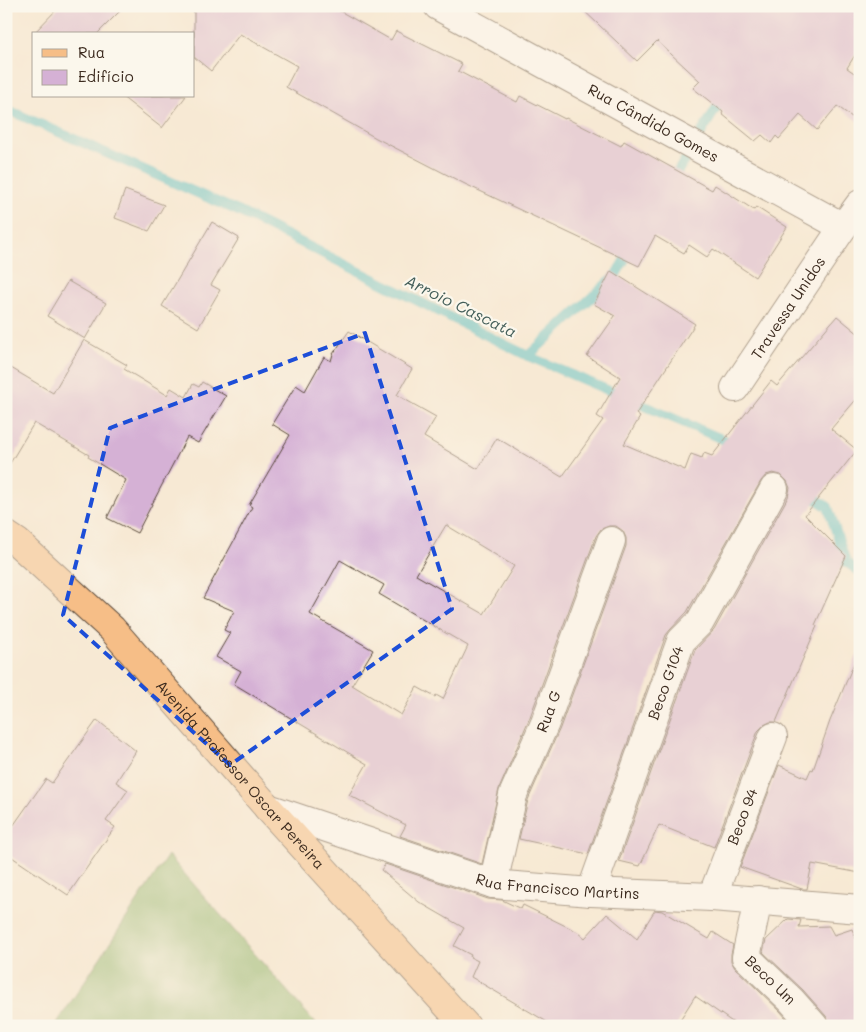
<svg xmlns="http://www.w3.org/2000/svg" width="866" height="1032" font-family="Mali,sans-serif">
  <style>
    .forest { fill: #8ab56c; stroke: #627045 }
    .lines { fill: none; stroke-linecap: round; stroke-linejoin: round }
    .stream { stroke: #51bfc7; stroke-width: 10 }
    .building { fill: #d5b1d5; fill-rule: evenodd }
    .minor-casing { stroke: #574739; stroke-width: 30 }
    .major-casing { stroke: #574739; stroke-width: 30 }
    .minor { stroke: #fff; stroke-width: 28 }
    .major { stroke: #f6be87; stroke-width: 28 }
    .marked { fill: none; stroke: #1d4ed8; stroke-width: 4; stroke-dasharray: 10 6; stroke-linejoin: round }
    .labels { text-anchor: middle; stroke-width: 4.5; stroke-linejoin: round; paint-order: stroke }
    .street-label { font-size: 15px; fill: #3b2a1e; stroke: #fbf7ec }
    .water-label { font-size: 16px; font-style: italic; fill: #435e59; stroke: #fbf7ec }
  </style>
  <rect width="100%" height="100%" fill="#fbf7ec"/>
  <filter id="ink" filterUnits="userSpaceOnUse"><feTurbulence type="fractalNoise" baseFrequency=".02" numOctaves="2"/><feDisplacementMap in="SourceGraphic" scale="10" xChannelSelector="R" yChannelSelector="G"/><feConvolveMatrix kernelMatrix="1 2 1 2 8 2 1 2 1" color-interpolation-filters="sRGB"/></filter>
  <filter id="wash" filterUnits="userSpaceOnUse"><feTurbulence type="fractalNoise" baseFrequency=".0096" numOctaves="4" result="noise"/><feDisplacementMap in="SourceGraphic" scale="20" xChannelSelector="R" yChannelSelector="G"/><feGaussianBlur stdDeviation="1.12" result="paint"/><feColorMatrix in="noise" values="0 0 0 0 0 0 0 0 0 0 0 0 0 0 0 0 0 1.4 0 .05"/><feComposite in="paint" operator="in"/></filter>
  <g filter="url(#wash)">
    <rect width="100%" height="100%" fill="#f7e9d4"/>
    <path class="forest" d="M168,855L318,1026H55Z"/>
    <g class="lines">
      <g class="stream">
        <path d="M6,109L238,211L528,356L736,445"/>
        <path d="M672,181L723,97"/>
        <path d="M528,356L615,276L631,249"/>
        <path d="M806,492L828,507L846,562L860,572"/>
      </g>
    </g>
    <g id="blocks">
      <g class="building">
        <path d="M60,6H125L97,34H33Z"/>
        <path d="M190,6H331L391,40L396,31L462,64L458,71L517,102L520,96L565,119L566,118L621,146L624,141L712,190L715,185L754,210L756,207L787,227L755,277L713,249L707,257L689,245L684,253L655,236L639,266L465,184L376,138L286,87L297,66L240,34L211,71L194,57V8Z"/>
        <path d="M579,6H860V47L847,68L860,77V123L837,106L817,130L800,115L779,139L776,136L771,143L762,135L755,141L722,114L723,112L693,88L700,81L657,41L637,61Z"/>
        <path d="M121,96H186L162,128Z"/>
        <path d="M125,190L164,205L149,231L115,218Z"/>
        <path d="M212,222L239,238L211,285L220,290L198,328L162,306Z"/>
        <path d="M611,271L695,324L636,414L640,417L624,444L685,470L691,454L702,458L704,453L712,456L771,381L777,386L837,316L860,335V395L831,429L857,450L805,515L846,556L815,625L817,626L776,722H770L764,725L758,731L714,847L659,825L640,866L619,861L695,650L714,630L788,497L790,488L787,481L781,475L773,473L766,475L761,481L687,612L670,630L666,635L588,854L519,839L528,800L560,728L626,546V538L623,531L616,526H609L601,529L596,536L530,717L499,789L482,864L400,836L406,825L349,795L367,764L234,684L241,671L216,657L230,633L224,630L234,611L203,598L252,507L249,505L290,435L272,424L296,385L305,391L324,357L331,361L333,354L349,331L412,369L397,395L436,417L424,437L478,469L497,438L562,477L603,420L597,416L620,377L587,356L615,316L594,304ZM446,525L514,566L484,614L416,575ZM340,560L384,585L379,594L468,646L443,699L436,695L435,697L417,687L401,715L352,685L373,650L310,614Z"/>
        <path d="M68,281L106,303L85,339L47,316Z"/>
        <path d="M84,340L127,365L124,369L167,395L171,388L186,397L193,384L199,387L202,382L226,396L198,443L187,437L137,533L107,518L126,480L88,457L89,455L34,423L6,470V365L53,393Z"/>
        <path d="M859,651L860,873L812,864L807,889H802L740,867L779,765L807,778L811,769L813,770L830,721Z"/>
        <path d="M97,720L136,751L116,782L128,790L106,821L115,827L68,895L6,853V836L46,779L52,783Z"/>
        <path d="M385,864L488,899L502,900L521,909L523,905L578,932L585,938L607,914L637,939L655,910L662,911L709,939L713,932L733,945L731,954V961L735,968L780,1011L793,1026H738L695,996L676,1026H554L471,977L478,961L470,957L471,955L454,946L464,928L419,902L381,870Z"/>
        <path d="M788,919L801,920L799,927L829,926L834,935L852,929L860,949V1026H829V1022L826,1016L803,990L763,952L766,940Z"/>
      </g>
    </g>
  </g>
  <g filter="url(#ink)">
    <use href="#blocks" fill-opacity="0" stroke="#574739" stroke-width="1"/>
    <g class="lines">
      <g class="minor-casing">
        <g id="minor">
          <path id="s1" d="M438,6L843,227"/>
          <path id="s2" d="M735,388L843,227L860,204"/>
          <path id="s3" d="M268,808L493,884L591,892L712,897L860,909"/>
          <path id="s4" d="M493,884L513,795L545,723L611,541"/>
          <path id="s5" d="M591,892L681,641L700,622L774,489"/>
          <path id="s6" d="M712,897L773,737"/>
          <path id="s7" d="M758,900L746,957L791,1000L814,1026"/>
        </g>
      </g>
      <g class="major-casing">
        <g id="major">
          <path id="s8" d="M6,535L18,543L112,629L268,808L466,1026"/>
        </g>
      </g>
      <use href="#minor" class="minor"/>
      <use href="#major" class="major"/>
    </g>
  </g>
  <path d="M0 0H866V1032H0ZM365,333L452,609L230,765L63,615L110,428Z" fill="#f7e9d4" fill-opacity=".55" fill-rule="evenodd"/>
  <path class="marked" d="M365,333L452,609L230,765L63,615L110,428Z"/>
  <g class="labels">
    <g class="street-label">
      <text dy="5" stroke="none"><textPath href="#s1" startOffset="245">Rua Cândido Gomes</textPath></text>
      <text dy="5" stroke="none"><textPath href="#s2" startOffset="96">Travessa Unidos</textPath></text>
      <text dy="5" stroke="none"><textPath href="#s5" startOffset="222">Beco G104</textPath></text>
      <text dy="5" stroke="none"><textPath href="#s4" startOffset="182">Rua G</textPath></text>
      <text dy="5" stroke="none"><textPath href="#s8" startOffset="336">Avenida Professor Oscar Pereira</textPath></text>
      <text dy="5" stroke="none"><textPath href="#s6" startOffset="86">Beco 94</textPath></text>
      <text dy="5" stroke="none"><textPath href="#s3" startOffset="302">Rua Francisco Martins</textPath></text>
      <text dy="5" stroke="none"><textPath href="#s7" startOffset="92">Beco Um</textPath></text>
    </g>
    <g class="water-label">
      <text transform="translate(461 306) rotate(26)" y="6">Arroio Cascata</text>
    </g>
  </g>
  <rect width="866" height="1032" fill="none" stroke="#fbf7ec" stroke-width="25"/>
  <rect x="32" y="32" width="162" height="65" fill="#fbf7ec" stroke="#aea59a"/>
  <rect x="42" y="49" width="25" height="8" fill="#f6be87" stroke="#aea59a"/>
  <text x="78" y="58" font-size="15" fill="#3b2a1e">Rua</text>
  <rect x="42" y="70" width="25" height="15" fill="#d5b1d5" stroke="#aea59a"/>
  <text x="78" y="82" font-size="15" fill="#3b2a1e">Edifício</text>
</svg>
